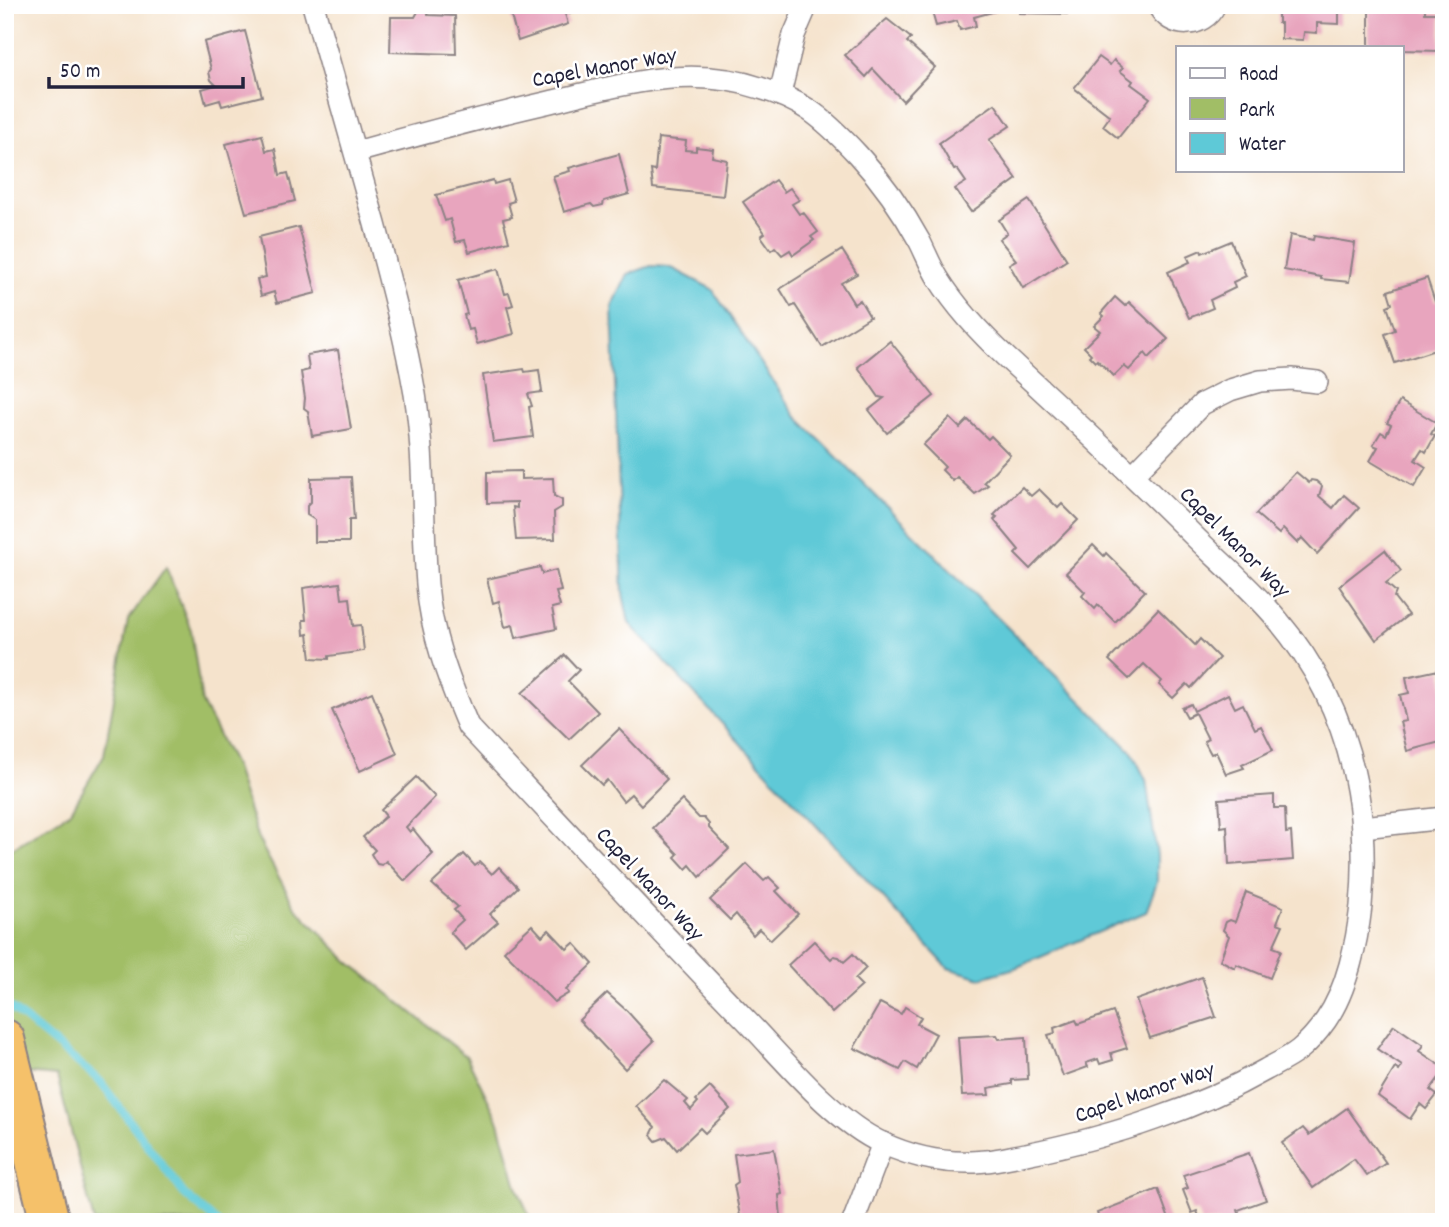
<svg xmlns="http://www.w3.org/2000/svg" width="1449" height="1227" font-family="Dekko,sans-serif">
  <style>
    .green { fill: #a1be66; stroke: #627050; stroke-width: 2 }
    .water { fill: #5ec9d7; stroke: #407689; stroke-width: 2 }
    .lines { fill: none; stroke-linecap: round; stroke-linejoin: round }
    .stream { stroke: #5ec9d7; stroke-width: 8 }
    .building { fill: #e8a5be }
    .street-casing { stroke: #8c8284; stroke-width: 24 }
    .highway-casing { stroke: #8c8284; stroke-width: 42 }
    .street { stroke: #fff; stroke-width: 21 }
    .highway { stroke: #f5c16b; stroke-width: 38 }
    .labels { text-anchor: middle; stroke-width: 5; stroke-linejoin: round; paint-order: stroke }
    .street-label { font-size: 23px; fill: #22223b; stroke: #fff }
  </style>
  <rect width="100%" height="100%" fill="#fff"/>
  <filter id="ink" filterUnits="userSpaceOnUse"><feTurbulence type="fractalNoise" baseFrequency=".0143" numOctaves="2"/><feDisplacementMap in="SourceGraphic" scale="14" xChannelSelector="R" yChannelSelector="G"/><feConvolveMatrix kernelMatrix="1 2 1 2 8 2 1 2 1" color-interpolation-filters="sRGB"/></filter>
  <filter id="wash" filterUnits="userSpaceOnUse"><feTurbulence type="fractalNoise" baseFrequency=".00686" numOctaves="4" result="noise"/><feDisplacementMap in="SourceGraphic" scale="28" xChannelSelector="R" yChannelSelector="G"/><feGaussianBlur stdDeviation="1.57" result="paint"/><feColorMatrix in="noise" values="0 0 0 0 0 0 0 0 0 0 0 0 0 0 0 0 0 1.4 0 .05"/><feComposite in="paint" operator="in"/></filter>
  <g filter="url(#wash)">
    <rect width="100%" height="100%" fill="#f5e3cc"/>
    <path class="green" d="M166,567L191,630L202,703L234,765L258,839L295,907L348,961L467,1057L499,1122L518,1190L532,1222H94L57,1076L5,1071V850L8,851L71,811L104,755L128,620Z"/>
    <path class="water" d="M651,266L670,267L712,289L796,416L1132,752L1146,780L1157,855V882L1146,912L1015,968L981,978L948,968L629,623L623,594L612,307L628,274Z"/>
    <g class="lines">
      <path class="stream" d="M5,1003L100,1081L184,1194L217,1222"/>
    </g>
    <g id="blocks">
      <g class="building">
        <path d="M508,5H576L577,11L565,14L568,24L518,41Z"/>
        <path d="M930,5H995L996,11L974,17L976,26L960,30L957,21L936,26Z"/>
        <path d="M1019,5H1090V12L1067,9V14L1019,13Z"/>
        <path d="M1278,5H1339V24L1317,23V33L1304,32L1303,40L1281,39V23H1278Z"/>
        <path d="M1369,5H1425V13H1441L1440,51L1402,50V47H1369Z"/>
        <path d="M419,10H428V15L455,16L456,54L390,52L391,17H415Z"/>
        <path d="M887,19L911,38L907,42L935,67L903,101L873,69L866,77L845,55Z"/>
        <path d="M245,31L262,96L222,106L220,100L206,104L202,89L216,85L211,80L209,72L211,69L204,42Z"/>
        <path d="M1099,57L1110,65L1114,60L1123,68L1120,71L1133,81L1131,84L1150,98L1118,138L1103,126L1110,116L1074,88Z"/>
        <path d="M995,104L1010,126L989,140L1017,179L971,212L955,189L966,182L957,169L954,170L939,143Z"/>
        <path d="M262,135L266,151L275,149L280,175L288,173L295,201L246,213L226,144Z"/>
        <path d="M658,138L686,141L685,150L696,151V147L713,149L712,157L727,160L723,196L653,188L651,170L655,171Z"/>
        <path d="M619,154L629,194L604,201L603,205L594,207L591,204L564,212L553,176L570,171L569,168Z"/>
        <path d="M493,180L494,184L508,180L514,201L508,203L512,217L503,219L509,241L469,252L465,240L456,242L450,219L445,221L436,195Z"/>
        <path d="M775,180L784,192L790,188L799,200L792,204L799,214L803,212L818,232L811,237L814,240L793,255L790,250L782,255L775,247L771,250L761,236L765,233L743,202Z"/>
        <path d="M1029,200L1067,260L1023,288L1009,264L1016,260L999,239L1007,233L999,220Z"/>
        <path d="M299,227L316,293L277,303L274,292L261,296L257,279L266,277L259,237Z"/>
        <path d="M1290,235L1313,240L1314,236L1355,243L1349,282L1321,279V277L1284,270Z"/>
        <path d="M1231,241L1246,276L1233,282L1235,288L1210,300L1213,308L1189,318L1168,272L1190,262L1187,256L1201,250L1202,253Z"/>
        <path d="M842,250L857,274L841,283L854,304L860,300L870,317L822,347L795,305L791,307L780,289Z"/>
        <path d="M498,269L505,294L509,293L513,305L507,307L514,334L477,344L473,329L468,330L464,315L467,314L458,280Z"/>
        <path d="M1427,278L1435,302L1443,299L1444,300V347L1395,363L1385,334L1395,330L1387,306L1392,304L1388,291Z"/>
        <path d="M1115,297L1125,306L1129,302L1168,339L1149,358L1145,353L1129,370L1124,366L1114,376L1097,360L1095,362L1089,356L1091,354L1084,347L1100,331L1094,326L1104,316L1101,313Z"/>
        <path d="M890,341L934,396L887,433L869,410L884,398L879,397L858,367Z"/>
        <path d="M338,350L351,429L312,436L308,411L304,408L305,398L301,372L309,370L307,355Z"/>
        <path d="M524,369L525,372L539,370L542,392L528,394L532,406L529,407L533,437L493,442L483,375Z"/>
        <path d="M1400,401L1437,423L1431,434L1435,436L1426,452L1422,449L1415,460L1426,467L1414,487L1370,461L1378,447L1373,445L1381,432L1386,435L1391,425L1387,423Z"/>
        <path d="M950,418L960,428L968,420L988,439L991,436L1010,455L984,482L988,485L975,494L957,477L953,481L942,470L945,467L923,445Z"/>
        <path d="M521,471V479L553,478L554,496L562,500V507L554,512L555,539L516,540L513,507L517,508V502L487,503V472Z"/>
        <path d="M1296,472L1309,483L1311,480L1316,481L1322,486L1319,496L1333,508L1344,495L1359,508L1317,554L1302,538L1297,543L1283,529L1279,534L1256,514Z"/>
        <path d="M351,477L354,520H349V542H315V520L307,515V506L311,502V478Z"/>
        <path d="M1022,487L1031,496L1039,489L1058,508L1062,504L1078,520L1030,569L1015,554L1019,550L994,520L997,517L994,515Z"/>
        <path d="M1093,545L1104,556L1106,553L1145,591L1115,622L1098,605L1095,609L1082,596L1085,592L1066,573Z"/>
        <path d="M1385,550L1401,571L1386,583L1396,592L1394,597L1408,615L1376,640L1339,586Z"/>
        <path d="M540,567L542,574L556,570L561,591L556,592L560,606L552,608L556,629L516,638L513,625L505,627L499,601L493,603L487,579Z"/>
        <path d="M340,583L342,599L350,598L353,626L361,625L364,651L329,656V659L311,658L308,634L304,635L303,620H306L303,588Z"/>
        <path d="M1158,609L1195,645L1200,639L1219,658L1191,688L1187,684L1173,698L1159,685L1162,681L1144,664L1129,679L1109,660Z"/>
        <path d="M565,655L579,670L568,681L598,712L569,739L522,693Z"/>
        <path d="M1443,669L1444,741L1407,751L1400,722L1406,721L1400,695L1409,693L1406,677Z"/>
        <path d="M372,692L397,754L360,771L332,710Z"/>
        <path d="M1228,694L1235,708L1243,704L1255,729L1261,726L1273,750L1242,765L1244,768L1226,774L1216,752L1211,754L1204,741L1208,739L1195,713L1187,717L1182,708L1191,704L1194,711Z"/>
        <path d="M619,729L667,779L641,805L631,794L623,801L607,780L602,785L582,765Z"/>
        <path d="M416,777L435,797L406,827L410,832L413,829L433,854L405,881L386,861L382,865L377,864L371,854L375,850L363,837L386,816L381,810Z"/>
        <path d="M1274,795V808H1285L1286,833L1291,832L1293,860L1229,865L1227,826L1221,827L1219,799Z"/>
        <path d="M682,800L699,818H704L709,824V828L729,849L700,877L690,865L686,869L675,857L678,854L653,828Z"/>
        <path d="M464,854L475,866L480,862L492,874L499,867L518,887L490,914L498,922L466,950L450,932L463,920L454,910L458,907L432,884Z"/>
        <path d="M747,864L764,881L769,877L780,888L776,891L798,914L771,940L759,929L753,935L736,914L730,920L710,900Z"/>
        <path d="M1246,892L1283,907L1277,923L1283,925L1273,947L1281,950L1270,978L1236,964L1235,968L1220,960L1229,936L1223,930L1226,922L1230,920L1235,922Z"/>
        <path d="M532,925L542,936L549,930L567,949L574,943L593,964L566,990L569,993L554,1002L504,951Z"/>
        <path d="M814,941L831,959L834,956L839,957L844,962L853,954L866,968L855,979L862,986L832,1013L788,965Z"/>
        <path d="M1202,977L1216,1017L1150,1038L1136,1000Z"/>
        <path d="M607,993L627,1011L654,1041L625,1069L579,1020Z"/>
        <path d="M880,1003L901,1014L905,1007L921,1017L917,1024L936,1034L917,1069L905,1062L900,1070L854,1048Z"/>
        <path d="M1113,1012L1127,1048L1111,1053L1113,1060L1100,1064L1098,1059L1086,1063L1088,1067L1063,1076L1048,1035L1055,1033L1054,1028L1076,1020L1078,1024Z"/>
        <path d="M1394,1025L1423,1045L1419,1051L1444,1068V1071L1430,1090L1437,1095L1426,1109L1420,1104L1410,1119L1378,1096L1395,1068L1399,1071L1402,1066L1377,1049Z"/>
        <path d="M997,1035L999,1039L1026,1037L1028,1079L1012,1080V1084L988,1088L989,1095L962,1096L958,1037Z"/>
        <path d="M664,1080L688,1100L685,1103L691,1110L698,1102L696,1100L710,1087L730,1109L705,1133L700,1128L677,1150L666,1137L656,1141L651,1135L655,1127L636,1106Z"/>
        <path d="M1347,1108L1386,1163L1367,1176L1354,1159L1313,1188L1282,1143L1303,1128L1309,1135Z"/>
        <path d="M774,1149L782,1194L779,1195L781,1217L741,1221L734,1185L738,1182L734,1154Z"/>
        <path d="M1249,1153L1266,1200L1238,1210L1240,1216L1233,1218L1234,1221L1232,1222H1201L1197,1211L1192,1213L1183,1190L1188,1188L1183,1175Z"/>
        <path d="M1158,1189L1170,1222H1100L1097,1213Z"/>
      </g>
    </g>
  </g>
  <g filter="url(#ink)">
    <use href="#blocks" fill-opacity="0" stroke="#8c8284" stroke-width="2"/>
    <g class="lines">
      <g class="street-casing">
        <g id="street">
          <path d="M313,5C334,78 355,151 375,224C390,281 405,337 415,394C425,457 422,521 427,584C431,634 449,681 468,726C560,824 651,922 744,1018C783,1058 831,1119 882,1143C914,1158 951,1165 986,1161C999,1160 1013,1156 1026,1154C1070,1145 1113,1134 1155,1119C1193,1106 1230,1090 1265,1070C1276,1064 1289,1058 1299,1050C1309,1042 1319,1030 1326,1020C1347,990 1357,942 1361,906C1371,799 1347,702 1277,619C1252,589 1220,562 1192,534C1132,474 1070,416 1008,359C982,335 956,307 938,278C931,267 926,254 920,242C903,211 882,181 858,155C845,141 824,120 809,110C794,100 777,93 760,88C690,64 619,85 550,102C485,117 420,134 356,152"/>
          <path d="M1158,5C1170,30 1203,29 1215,5"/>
          <path d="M780,94L794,35L807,5"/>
          <path d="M1133,475L1202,404L1230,390L1260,381L1292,379L1317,382"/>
          <path d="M1363,827L1444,818"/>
          <path d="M853,1222L883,1143"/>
        </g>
      </g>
      <g class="highway-casing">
        <path id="highway" d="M5,1039L50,1222"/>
      </g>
      <use href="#street" class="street"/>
      <use href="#highway" class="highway"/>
    </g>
  </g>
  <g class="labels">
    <g class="street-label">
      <text transform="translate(604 66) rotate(-10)" y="8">Capel Manor Way</text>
      <text transform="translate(1236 541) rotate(45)" y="8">Capel Manor Way</text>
      <text transform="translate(651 883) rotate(47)" y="8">Capel Manor Way</text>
      <text transform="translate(1144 1091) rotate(-19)" y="8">Capel Manor Way</text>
    </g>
  </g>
  <rect width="1449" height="1227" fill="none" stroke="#fff" stroke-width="28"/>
  <rect x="1176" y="46" width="228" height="126" fill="#ffffff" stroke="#a7a7b1" stroke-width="2"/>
  <rect x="1190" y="68" width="35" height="10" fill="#ffffff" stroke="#a7a7b1" stroke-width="2"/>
  <text x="1239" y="80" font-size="21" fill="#22223b">Road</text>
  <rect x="1190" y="98" width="35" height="21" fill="#a1be66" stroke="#a7a7b1" stroke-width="2"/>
  <text x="1239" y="116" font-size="21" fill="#22223b">Park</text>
  <rect x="1190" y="133" width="35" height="21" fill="#5ec9d7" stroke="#a7a7b1" stroke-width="2"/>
  <text x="1239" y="150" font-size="21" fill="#22223b">Water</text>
  <path d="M49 77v10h194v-10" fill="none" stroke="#22223b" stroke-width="3.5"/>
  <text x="60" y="77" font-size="21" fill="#22223b" stroke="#ffffff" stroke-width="5" paint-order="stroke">50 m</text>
</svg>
